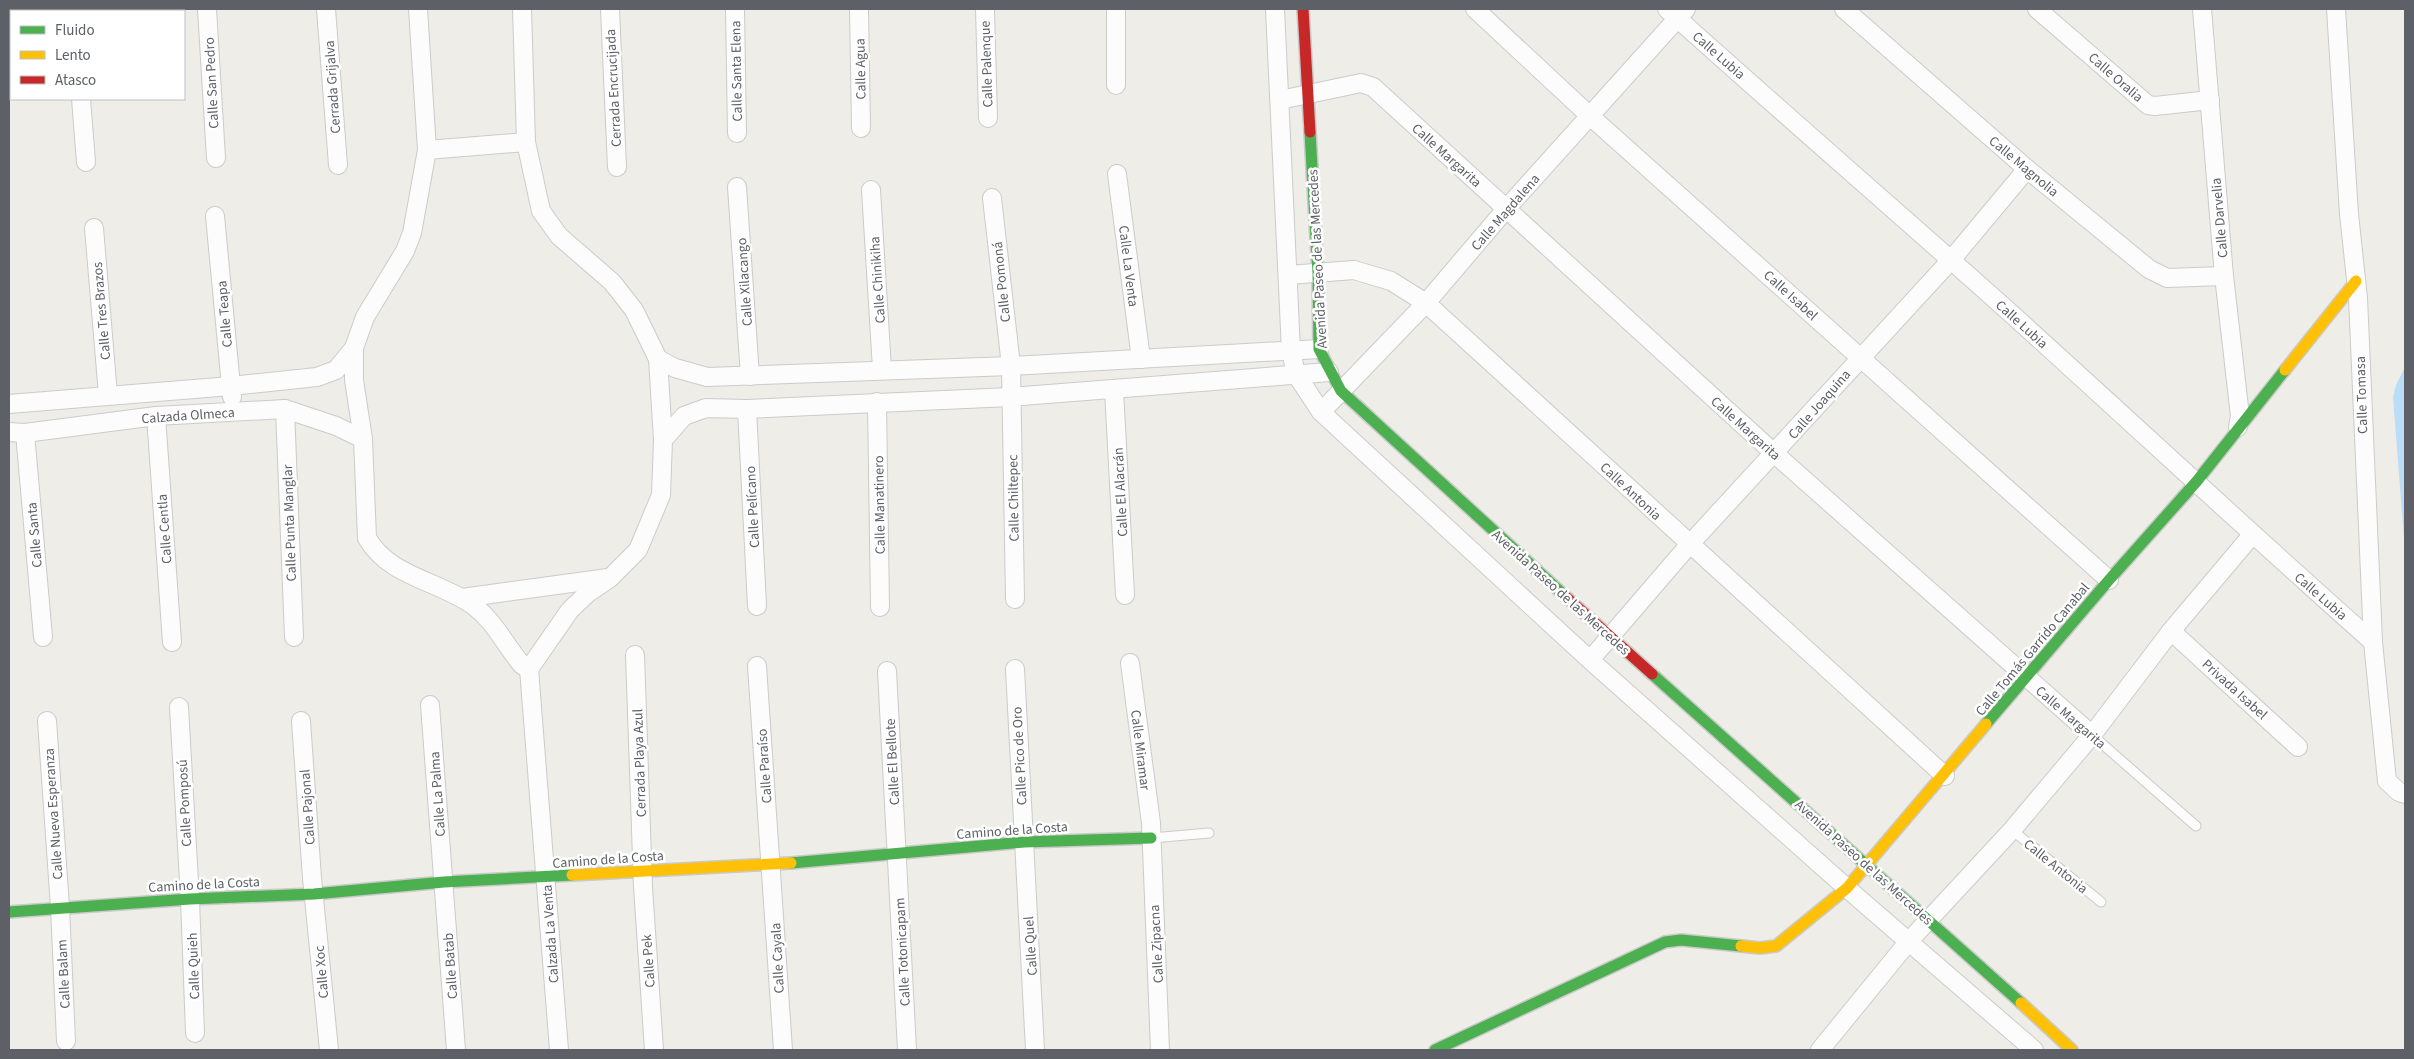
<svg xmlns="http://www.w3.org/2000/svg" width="2414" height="1059" font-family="'Source Sans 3',sans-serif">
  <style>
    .water { fill: #bcddf8 }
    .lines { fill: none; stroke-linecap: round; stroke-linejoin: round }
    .lane-casing { stroke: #cbcbca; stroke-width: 11 }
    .street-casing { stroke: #cbcbca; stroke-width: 20 }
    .fast-casing { stroke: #c9cac9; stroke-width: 14 }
    .slow-casing { stroke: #c9cac9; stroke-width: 14 }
    .jam-casing { stroke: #c9cac9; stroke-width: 14 }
    .lane { stroke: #fcfcfc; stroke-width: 9 }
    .street { stroke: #fcfcfc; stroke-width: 18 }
    .fast { stroke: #4caf50; stroke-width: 11 }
    .slow { stroke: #ffc107; stroke-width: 11 }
    .jam { stroke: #c62828; stroke-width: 11 }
    .labels { text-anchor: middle; stroke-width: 5; stroke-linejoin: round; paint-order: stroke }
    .street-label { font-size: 14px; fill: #5d6167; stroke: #fff }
  </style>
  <rect width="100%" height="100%" fill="#eeede8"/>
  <path class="water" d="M2405,367V552L2393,397L2396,385Z"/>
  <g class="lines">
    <g class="lane-casing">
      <g id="lane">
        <path d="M2092,735L2196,826"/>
        <path d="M2012,830L2101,902"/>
        <path d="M1152,838L1209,833"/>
      </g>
    </g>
    <g class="street-casing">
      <g id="street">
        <path d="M75,9V11"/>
        <path d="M207,9L216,158"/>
        <path d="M326,9L338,165"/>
        <path d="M522,9L526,142L541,211L559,236L612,282L634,310L658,359L663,440L661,495L638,550L610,578L588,593L570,610L529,669"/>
        <path d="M610,9L617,167"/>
        <path d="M735,9L737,133"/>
        <path d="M859,9L861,128"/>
        <path d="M985,9L988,118"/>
        <path d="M1116,9V85"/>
        <path d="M1275,9L1291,351L1296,374L1321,412L1590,660L1857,897L2034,1050"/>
        <path d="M1475,9L1590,116L2109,580"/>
        <path d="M1667,9C1779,110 1893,208 2006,309C2129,420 2249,532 2373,642"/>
        <path d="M1844,9L2027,169L2149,269L2167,278L2224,276"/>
        <path d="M2037,9L2148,105L2155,106L2210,100"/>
        <path d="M2202,9L2224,276L2240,416L2238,427"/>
        <path d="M2336,9L2349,214L2358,298L2373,642L2387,781L2399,792L2405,794"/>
        <path d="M81,99L86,162"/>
        <path d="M1280,100L1361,83L1373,87L1775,454L2092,735"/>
        <path d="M427,150L526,142"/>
        <path d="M1117,174L1141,359"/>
        <path d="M737,187L750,376"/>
        <path d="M871,190L882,369"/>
        <path d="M992,198L1011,366L1015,599"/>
        <path d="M215,216L232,397"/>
        <path d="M94,228L108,395"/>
        <path d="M1288,275L1354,270L1391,281L1426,303L1945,776"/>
        <path d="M354,348V380L363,439L367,538C389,577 440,581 474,606C495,622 505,645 522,665L529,669"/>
        <path d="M658,359L675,368L707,377L1011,366L1319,349"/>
        <path d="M1114,390L1125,595"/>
        <path d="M877,402L880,607"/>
        <path d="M9,404L231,386L317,377L336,370L354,348L365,317L405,251L412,233L427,150L418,9"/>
        <path d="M285,409L294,637"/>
        <path d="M747,409L757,606"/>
        <path d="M1321,412L1426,303L1506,209L1686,9"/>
        <path d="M156,416L172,642"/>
        <path d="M9,432L25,433L156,416L285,409L336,426L363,439"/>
        <path d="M25,433L43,637"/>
        <path d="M663,440L684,416L706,408L747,409L1010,397L1329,372"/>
        <path d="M462,598L608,578"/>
        <path d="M2171,631L2298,747"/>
        <path d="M635,655L643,887L654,1050"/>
        <path d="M1590,660L1689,545L1951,260L2027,169"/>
        <path d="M1130,663L1151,823L1160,1050"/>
        <path d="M757,666L783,1050"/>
        <path d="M529,669L559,1050"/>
        <path d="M1015,669L1035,1050"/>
        <path d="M887,671L907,1050"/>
        <path d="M430,705L456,1050"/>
        <path d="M179,707L190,899L195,1033"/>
        <path d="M47,721L60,907L66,1041"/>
        <path d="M301,721L312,878L329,1050"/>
        <path d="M1820,1050L1909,941L2012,830L2092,735L2171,631L2252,535"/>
      </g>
    </g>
    <g class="fast-casing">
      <g id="fast">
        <path d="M1310,132L1318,273L1319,349L1341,391L1565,596"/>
        <path d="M1652,674L2021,1003"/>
        <path d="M1986,724L2109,580L2197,481L2285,370"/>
        <path d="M791,863L1024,842L1151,838"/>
        <path d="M9,912L190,899L314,894L444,882L572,875"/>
        <path d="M1435,1050L1665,942L1681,940L1741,946"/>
      </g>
    </g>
    <g class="slow-casing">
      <g id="slow">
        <path d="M2285,370L2356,281"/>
        <path d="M572,875L791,863"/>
        <path d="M1741,946L1760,948L1776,946L1847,888L1986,724"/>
        <path d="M2021,1003L2072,1050"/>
      </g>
    </g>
    <g class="jam-casing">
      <g id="jam">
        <path d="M1303,9L1310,132"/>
        <path d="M1565,596L1652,674"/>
      </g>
    </g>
    <use href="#lane" class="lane"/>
    <use href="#street" class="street"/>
    <use href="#fast" class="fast"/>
    <use href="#slow" class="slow"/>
    <use href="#jam" class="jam"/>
  </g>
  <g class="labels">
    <g class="street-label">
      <text transform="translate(1719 55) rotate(41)" y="5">Calle Lubia</text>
      <text transform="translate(986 64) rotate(-92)" y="5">Calle Palenque</text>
      <text transform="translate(860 69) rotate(-91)" y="5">Calle Agua</text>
      <text transform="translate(736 71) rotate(-91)" y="5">Calle Santa Elena</text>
      <text transform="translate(2116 77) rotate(41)" y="5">Calle Oralia</text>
      <text transform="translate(211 83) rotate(-93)" y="5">Calle San Pedro</text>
      <text transform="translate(332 87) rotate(-94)" y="5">Cerrada Grijalva</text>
      <text transform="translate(613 88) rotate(-93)" y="5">Cerrada Encrucijada</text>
      <text transform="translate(1447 155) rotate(42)" y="5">Calle Margarita</text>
      <text transform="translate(2024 166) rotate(40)" y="5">Calle Magnolia</text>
      <text transform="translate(1505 212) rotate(-49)" y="5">Calle Magdalena</text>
      <text transform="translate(2219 218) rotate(-95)" y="5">Calle Darvelia</text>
      <text transform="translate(1317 259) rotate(-93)" y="5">Avenida Paseo de las Mercedes</text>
      <text transform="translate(1129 266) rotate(83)" y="5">Calle La Venta</text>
      <text transform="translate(877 280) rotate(-94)" y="5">Calle Chinikiha</text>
      <text transform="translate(744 282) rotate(-94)" y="5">Calle Xilacango</text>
      <text transform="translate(1001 282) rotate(-96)" y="5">Calle Pomoná</text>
      <text transform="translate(1791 295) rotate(42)" y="5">Calle Isabel</text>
      <text transform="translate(101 311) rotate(-95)" y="5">Calle Tres Brazos</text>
      <text transform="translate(224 314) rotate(-95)" y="5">Calle Teapa</text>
      <text transform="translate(2022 324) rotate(42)" y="5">Calle Lubia</text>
      <text transform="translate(2361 395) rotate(-92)" y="5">Calle Tomasa</text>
      <text transform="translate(1819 404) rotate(-49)" y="5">Calle Joaquina</text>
      <text transform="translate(188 415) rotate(-4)" y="5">Calzada Olmeca</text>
      <text transform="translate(1746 428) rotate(42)" y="5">Calle Margarita</text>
      <text transform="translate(1631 491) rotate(43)" y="5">Calle Antonia</text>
      <text transform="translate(1120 492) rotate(-93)" y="5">Calle El Alacrán</text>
      <text transform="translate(1013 498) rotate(-91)" y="5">Calle Chiltepec</text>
      <text transform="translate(879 505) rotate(-91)" y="5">Calle Manatinero</text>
      <text transform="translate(752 507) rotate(-93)" y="5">Calle Pelícano</text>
      <text transform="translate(289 523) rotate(-92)" y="5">Calle Punta Manglar</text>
      <text transform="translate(164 529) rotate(-94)" y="5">Calle Centla</text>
      <text transform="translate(34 535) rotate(-95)" y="5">Calle Santa</text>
      <text transform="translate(1561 592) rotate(42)" y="5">Avenida Paseo de las Mercedes</text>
      <text transform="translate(2321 596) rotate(41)" y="5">Calle Lubia</text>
      <text transform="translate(2032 649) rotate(-50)" y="5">Calle Tomás Garrido Canabal</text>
      <text transform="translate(2235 689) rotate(42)" y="5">Privada Isabel</text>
      <text transform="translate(2071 717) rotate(41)" y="5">Calle Margarita</text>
      <text transform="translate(1141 750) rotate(83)" y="5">Calle Miramar</text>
      <text transform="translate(1019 756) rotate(-93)" y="5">Calle Pico de Oro</text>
      <text transform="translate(892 762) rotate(-93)" y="5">Calle El Bellote</text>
      <text transform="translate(639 763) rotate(-92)" y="5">Cerrada Playa Azul</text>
      <text transform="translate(764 766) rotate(-94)" y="5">Calle Paraíso</text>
      <text transform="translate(437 794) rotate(-94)" y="5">Calle La Palma</text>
      <text transform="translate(184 803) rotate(-93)" y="5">Calle Pomposú</text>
      <text transform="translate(307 807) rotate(-94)" y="5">Calle Pajonal</text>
      <text transform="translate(53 814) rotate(-94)" y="5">Calle Nueva Esperanza</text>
      <text transform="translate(1012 830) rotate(-4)" y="5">Camino de la Costa</text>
      <text transform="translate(608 859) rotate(-4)" y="5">Camino de la Costa</text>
      <text transform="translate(1864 862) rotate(42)" y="5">Avenida Paseo de las Mercedes</text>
      <text transform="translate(2056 866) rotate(39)" y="5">Calle Antonia</text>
      <text transform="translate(204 884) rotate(-3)" y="5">Camino de la Costa</text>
      <text transform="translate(550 934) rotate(-94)" y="5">Calzada La Venta</text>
      <text transform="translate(1156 944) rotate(-93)" y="5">Calle Zipacna</text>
      <text transform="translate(1030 946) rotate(-94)" y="5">Calle Quel</text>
      <text transform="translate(902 952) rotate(-93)" y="5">Calle Totonicapam</text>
      <text transform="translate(777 958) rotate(-93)" y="5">Calle Cayala</text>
      <text transform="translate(648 961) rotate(-94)" y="5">Calle Pek</text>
      <text transform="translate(193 966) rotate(-92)" y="5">Calle Quieh</text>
      <text transform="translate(450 966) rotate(-94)" y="5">Calle Batab</text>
      <text transform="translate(321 972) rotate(-95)" y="5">Calle Xoc</text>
      <text transform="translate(63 974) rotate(-93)" y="5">Calle Balam</text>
    </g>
  </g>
  <rect width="2414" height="1059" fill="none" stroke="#5d6167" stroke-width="20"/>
  <rect x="10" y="10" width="175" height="90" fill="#ffffff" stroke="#bec0c2"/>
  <rect x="20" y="26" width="25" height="8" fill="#4caf50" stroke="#bec0c2"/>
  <text x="55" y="35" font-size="15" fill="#5d6167">Fluido</text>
  <rect x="20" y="51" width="25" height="8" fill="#ffc107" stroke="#bec0c2"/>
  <text x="55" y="60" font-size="15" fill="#5d6167">Lento</text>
  <rect x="20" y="76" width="25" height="8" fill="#c62828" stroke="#bec0c2"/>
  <text x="55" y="85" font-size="15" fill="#5d6167">Atasco</text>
</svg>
